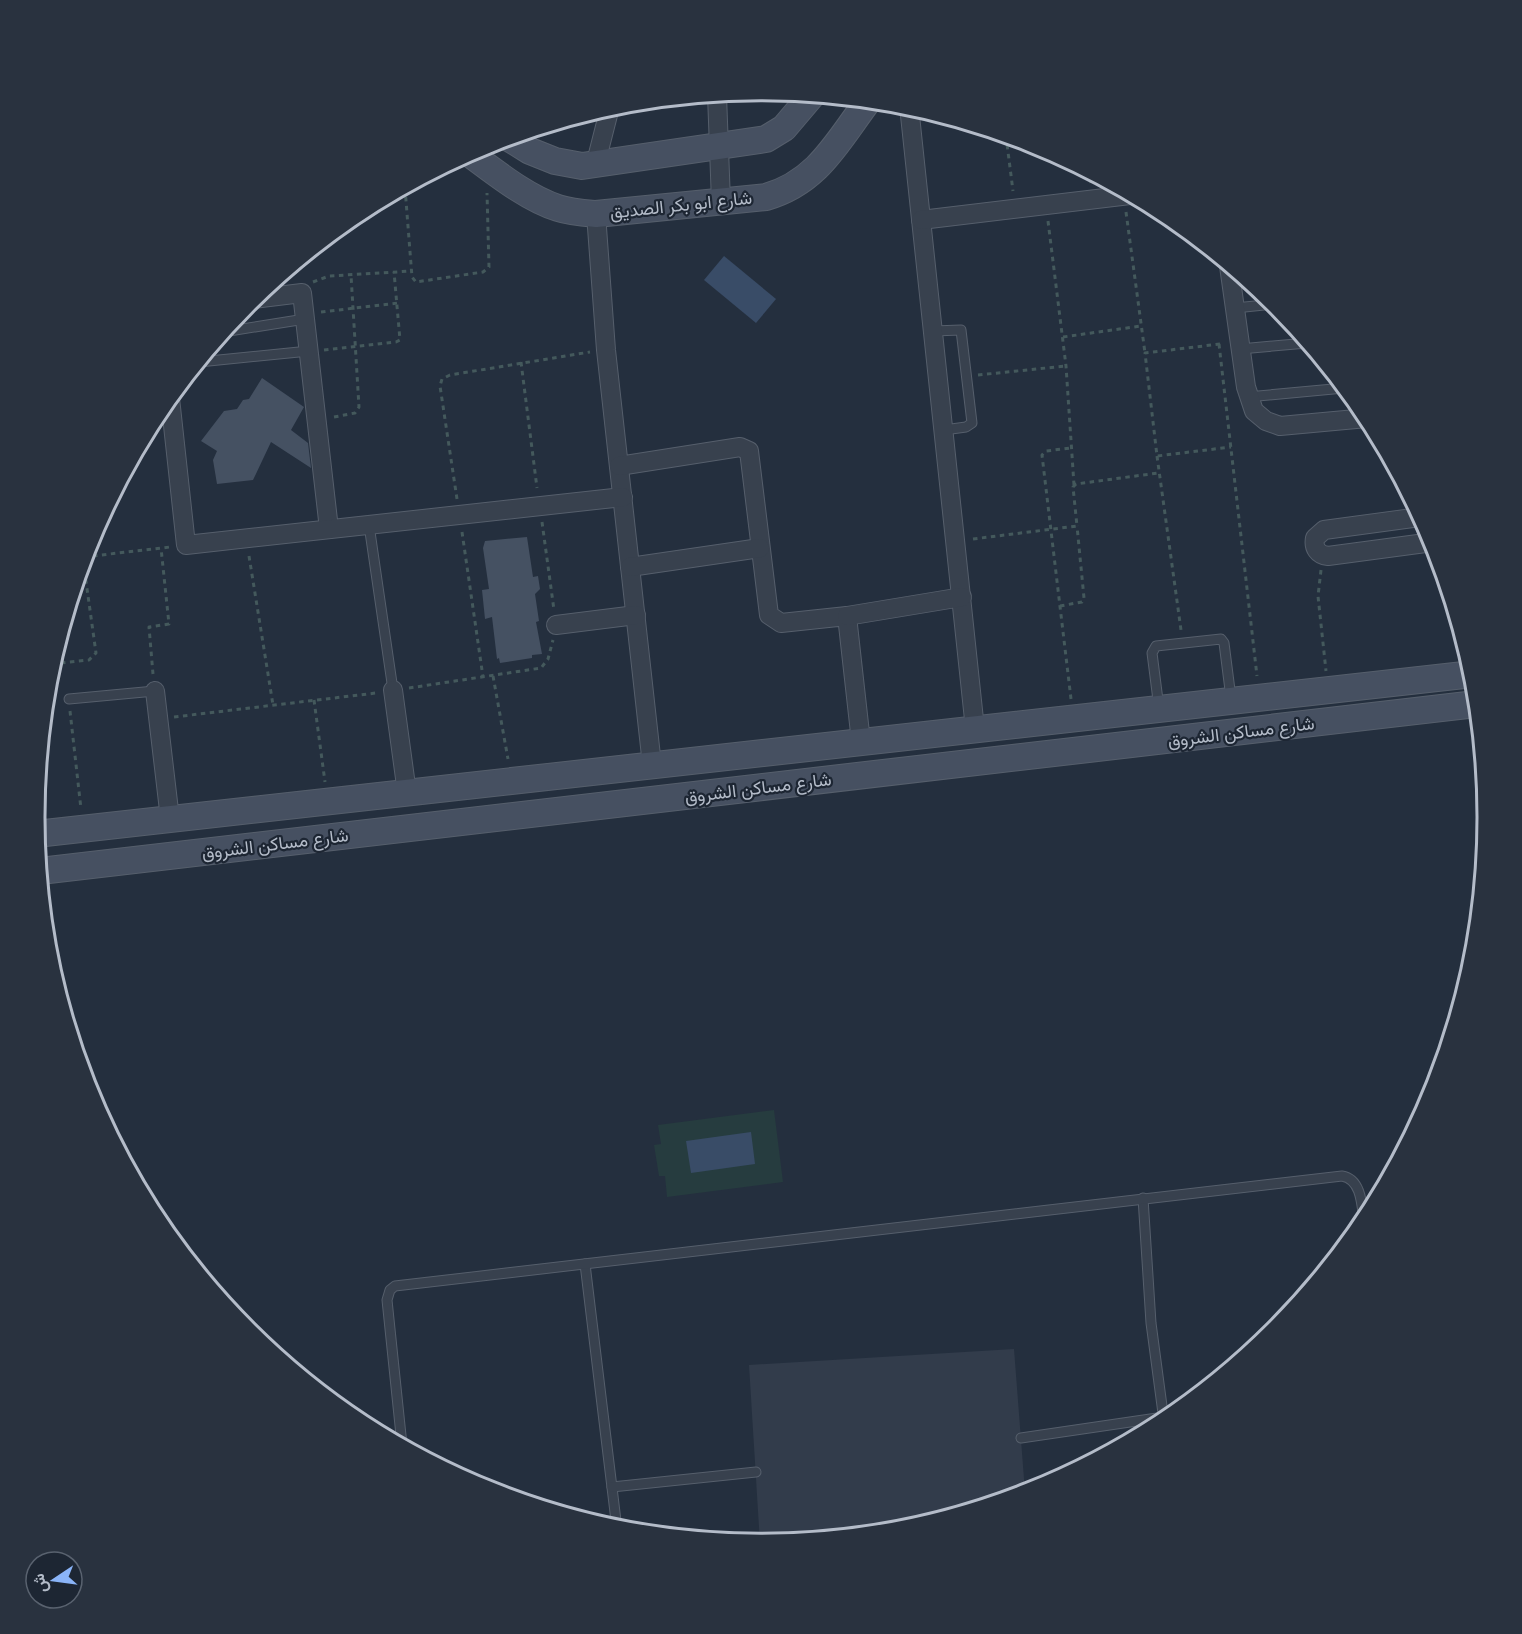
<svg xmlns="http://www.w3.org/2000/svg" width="1522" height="1634" font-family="Raleway,Vazirmatn,sans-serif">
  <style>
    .airport { fill: #323c4b }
    .green { fill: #263c3f }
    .water { fill: #394c67 }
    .building { fill: #455162 }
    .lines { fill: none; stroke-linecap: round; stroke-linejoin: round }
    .lane-casing { stroke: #565f6c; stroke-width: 11 }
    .street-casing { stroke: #565f6c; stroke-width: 20 }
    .secondary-casing { stroke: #565f6c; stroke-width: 28 }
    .path { stroke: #44595c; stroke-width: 3; stroke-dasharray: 4.5 4.5; stroke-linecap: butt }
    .lane { stroke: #38414e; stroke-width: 9 }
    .street { stroke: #38414e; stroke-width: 18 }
    .secondary { stroke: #465061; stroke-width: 26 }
    .labels { text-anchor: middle; stroke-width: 4.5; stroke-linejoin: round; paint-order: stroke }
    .street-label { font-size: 18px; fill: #b4bcc9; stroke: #1d2633 }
    .rim { fill: none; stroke: #b4bcc9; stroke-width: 3 }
  </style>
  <rect width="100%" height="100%" fill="#242f3e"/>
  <path class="airport" d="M1014,1349L1025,1492L902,1530L760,1543L749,1365Z"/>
  <path class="green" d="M774,1110L783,1182L667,1197L665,1176H659L654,1145L661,1144L658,1125Z"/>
  <g class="water">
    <path d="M724,256L776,299L756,323L704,280Z"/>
    <path d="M751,1132L755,1164L691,1173L686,1141Z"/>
  </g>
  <g class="building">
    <path d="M262,378L304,407L291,430L308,443L311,468L271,442L253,480L217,484L213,460L217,451L201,441L224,411L237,409L243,400L249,399Z"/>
    <path d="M527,537L533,577L538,576L540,589L535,594L539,621L536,622L542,654L532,655V658L500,663L499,658L497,659L492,617L485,619L482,590L489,589L483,548L485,541Z"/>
  </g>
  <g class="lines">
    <g class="lane-casing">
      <g id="lane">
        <path d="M1235,308L1275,304"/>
        <path d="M933,331L961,330L972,423L966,427L944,430"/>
        <path d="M223,332L305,319"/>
        <path d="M1240,349L1307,343"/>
        <path d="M199,362L309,351"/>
        <path d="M1247,397L1344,388"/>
        <path d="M369,525L393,690"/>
        <path d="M69,699L155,691"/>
        <path d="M1159,708L1152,653L1156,646L1221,639L1224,643L1231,698"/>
        <path d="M1143,1198L1151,1323L1164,1421"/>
        <path d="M585,1264L617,1529"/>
        <path d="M1021,1438L1164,1417"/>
        <path d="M402,1445L387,1300L390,1290L395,1286L1342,1176C1362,1179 1362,1207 1364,1222"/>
        <path d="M612,1487L756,1472"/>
      </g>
    </g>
    <g class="street-casing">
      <g id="street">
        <path d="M717,95L721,202"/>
        <path d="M909,106L975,729"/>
        <path d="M595,166L610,107"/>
        <path d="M596,214L606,350L652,765"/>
        <path d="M921,220L1130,195"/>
        <path d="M1229,266L1246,387L1254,411L1266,421L1280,426L1367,418"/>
        <path d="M253,299L302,293L329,529"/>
        <path d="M170,398L186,545L623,497"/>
        <path d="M619,466L740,447L749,451L769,615L781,623L847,616L861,742"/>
        <path d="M1420,517L1324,530L1315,538C1313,548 1318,555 1328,556L1433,542"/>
        <path d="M630,567L760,548"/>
        <path d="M847,616L962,597"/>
        <path d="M556,625L636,615"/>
        <path d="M393,690L407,793"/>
        <path d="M155,691L170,819"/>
      </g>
    </g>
    <g class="secondary-casing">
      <g id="secondary">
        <path d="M509,138L530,151L555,161L582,166L766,139L784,128L812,95"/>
        <path d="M469,153C496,173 527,198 558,208C570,212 584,213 596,214L766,197C818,182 837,142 868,101"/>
        <path d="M36,834L1473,674"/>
        <path d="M40,871L1476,704"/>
      </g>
    </g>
    <g class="path">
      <path d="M1006,136L1013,191"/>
      <path d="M1090,173L1091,183"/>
      <path d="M405,188L412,277L416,282L483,272L489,267L487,193"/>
      <path d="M1126,212L1145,353"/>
      <path d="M1048,221L1066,366L1074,485"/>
      <path d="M313,282L329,276L412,271"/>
      <path d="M321,312L398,303"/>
      <path d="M1063,337L1141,326"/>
      <path d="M1219,344L1257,676"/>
      <path d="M1220,344L1145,353L1157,456L1231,447"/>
      <path d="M324,350L396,342L400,340L394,272"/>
      <path d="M521,362L537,488"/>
      <path d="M978,375L1066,366"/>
      <path d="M334,417L355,413L359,407L351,275"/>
      <path d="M1157,456L1181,630"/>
      <path d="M457,499L440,386L442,379L450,375L590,352"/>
      <path d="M542,522L554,610"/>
      <path d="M462,532L483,677"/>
      <path d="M973,539L1077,526L1073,487L1076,484L1158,473"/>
      <path d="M249,556L273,705"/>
      <path d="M84,557L170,547"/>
      <path d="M1321,570L1318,596L1326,671"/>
      <path d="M1060,606L1082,602L1084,598L1077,526"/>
      <path d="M52,664L89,660L96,653L83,560"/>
      <path d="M153,674L149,627L169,624L161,548"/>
      <path d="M493,676L508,759"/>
      <path d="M409,688L541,668L548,659L553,640"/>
      <path d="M1071,699L1042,455L1046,451L1071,448"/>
      <path d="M314,700L325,782"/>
      <path d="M70,711L81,809"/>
      <path d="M174,717L376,693"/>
    </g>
    <use href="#lane" class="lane"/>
    <use href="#street" class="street"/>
    <use href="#secondary" class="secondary"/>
  </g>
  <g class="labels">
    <g class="street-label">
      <text transform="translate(681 205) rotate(-6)" y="6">شارع ابو بكر الصديق</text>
      <text transform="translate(1241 732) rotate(-7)" y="6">شارع مساكن الشروق</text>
      <text transform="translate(758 788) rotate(-7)" y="6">شارع مساكن الشروق</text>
      <text transform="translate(275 844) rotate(-7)" y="6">شارع مساكن الشروق</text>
    </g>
  </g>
  <path d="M0 0H1522V1634H0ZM45 817a716 716 0 1 1 1432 0a716 716 0 1 1-1432 0Z" fill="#29323f" fill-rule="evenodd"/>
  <path class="rim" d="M45 817a716 716 0 1 1 1432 0a716 716 0 1 1-1432 0Z"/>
  <g transform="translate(54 1580) rotate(257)"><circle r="28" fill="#1d2633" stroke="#59626f" stroke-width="1.5"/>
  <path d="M0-4.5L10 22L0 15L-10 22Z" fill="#8ab4f8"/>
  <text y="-9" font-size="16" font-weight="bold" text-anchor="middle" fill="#b4bcc9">ش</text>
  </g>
</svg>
